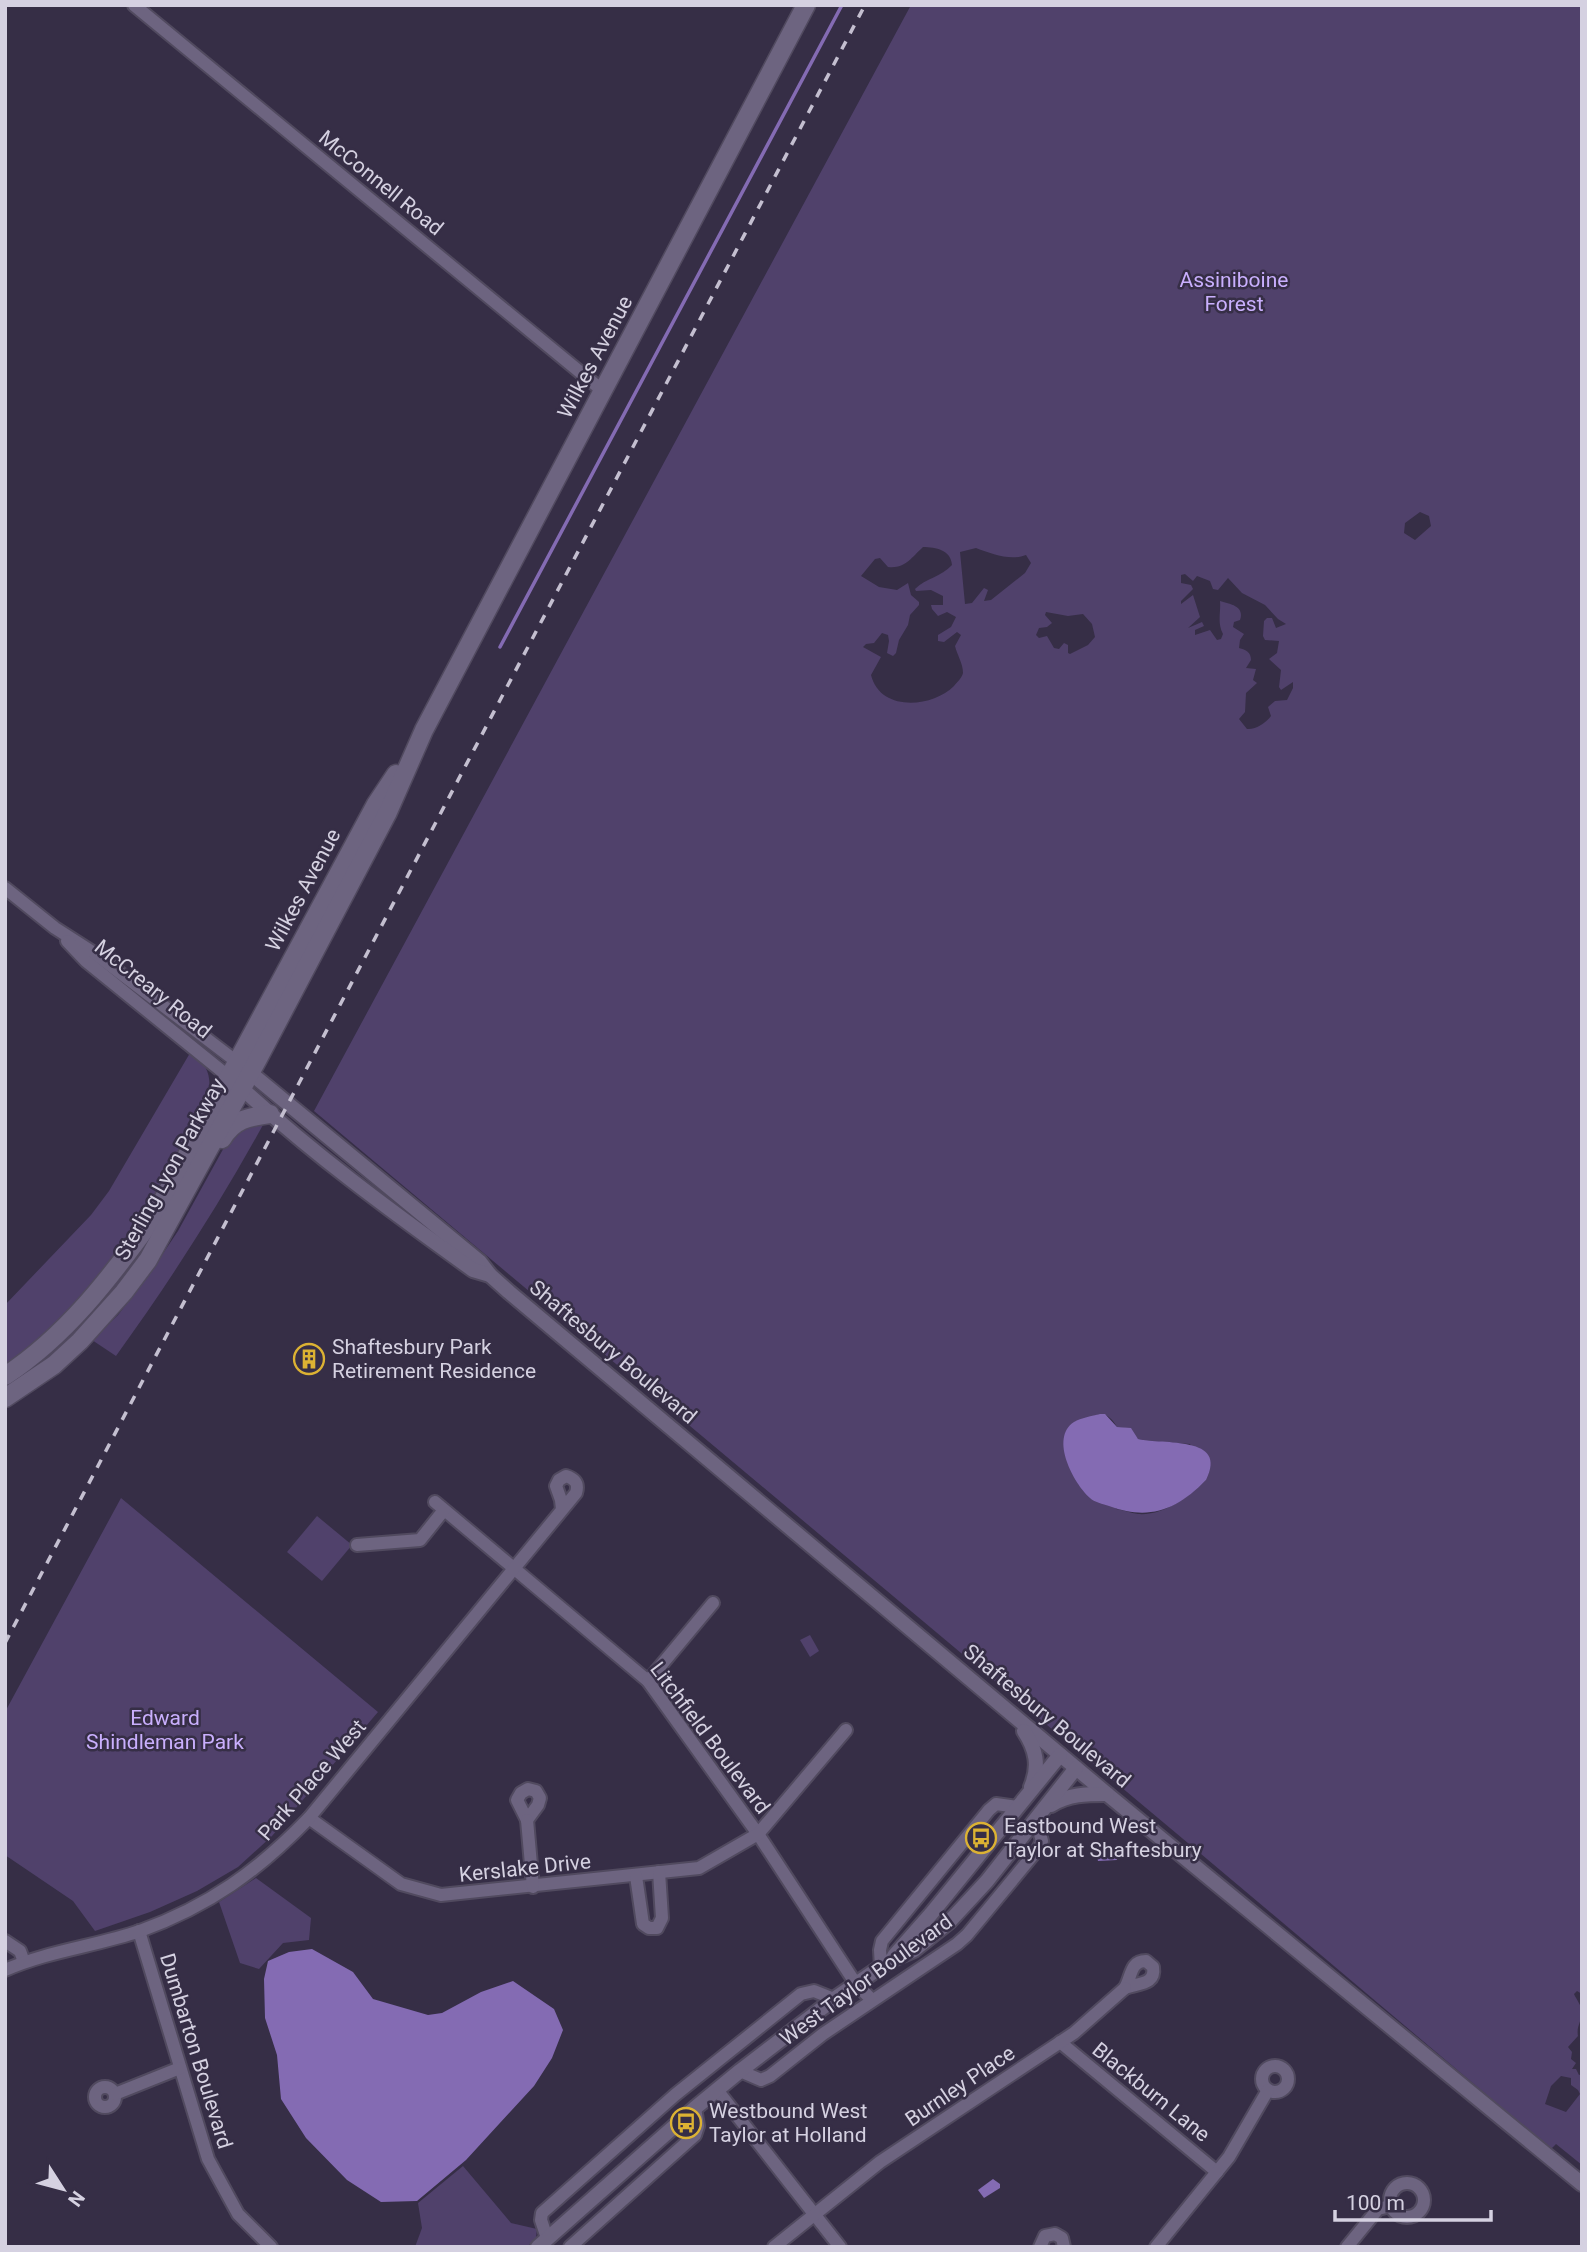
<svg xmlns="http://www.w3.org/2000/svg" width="1587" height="2252" font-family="Roboto,sans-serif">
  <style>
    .green { fill: #50416b; fill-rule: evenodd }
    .water { fill: #846bb3 }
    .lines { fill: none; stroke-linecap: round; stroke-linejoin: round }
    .stream { stroke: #846bb3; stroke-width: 3.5 }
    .minor-casing { stroke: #514a5f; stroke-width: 16 }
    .tertiary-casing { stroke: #514a5f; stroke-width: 18 }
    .secondary-casing { stroke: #514a5f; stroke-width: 21 }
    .minor { stroke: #6d6480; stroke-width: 12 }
    .tertiary { stroke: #6d6480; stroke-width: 14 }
    .secondary { stroke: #6d6480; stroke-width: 18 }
    .rail { stroke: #c4bfd0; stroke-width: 3.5; stroke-dasharray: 9 9; stroke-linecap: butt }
    .labels { text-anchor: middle; stroke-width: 5; stroke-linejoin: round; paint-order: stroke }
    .street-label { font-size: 21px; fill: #d5d1e1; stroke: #362e46 }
    .park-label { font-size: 21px; fill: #c9affd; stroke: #362e46 }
    .poi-label { font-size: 21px; fill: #d5d1e1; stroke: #362e46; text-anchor: start }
  </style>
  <rect width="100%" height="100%" fill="#362e46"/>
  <g class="green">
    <path d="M911,5H1582V1994L1577,1991L1574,1994C1576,1999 1582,2006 1582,2012C1582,2021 1576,2026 1578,2036L1568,2047L1572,2052L1571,2059L1576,2063L1572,2069H1576L1579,2075L1582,2074V2165L1556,2144L1551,2149L1207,1859L314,1111ZM1420,512L1429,516L1431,526L1415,540L1404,533L1405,523ZM923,547C936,547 951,550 952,565C941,577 926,578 915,589L916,591L931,590L943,596V605H931L932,609L938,616L947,612L956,617L951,627L938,635V641L944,642L957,632L961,635L955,646C957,655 963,663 963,673C962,678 957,682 954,686C932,708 880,712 871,675L881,657L863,647L866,644L874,643L882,633L888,635L889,641L887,653L893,656L896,653L899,640L908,625L910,615L919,605V602L911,595L908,583L897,590L879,587L861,576L875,559L880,558L888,567C905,569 911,558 923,547ZM976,548C992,554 1010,561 1026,555L1031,563L1025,573L991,600L984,601L988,590L984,588L972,603L965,604L960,552ZM1185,574L1193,581L1197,576L1210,581L1213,589L1218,590L1228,578L1242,593L1265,605L1278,619L1286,624L1276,628L1272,618H1267L1264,621L1263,636L1265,640L1279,641L1277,653L1269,659L1281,670L1279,687L1281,690L1293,682V688L1287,700L1275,701L1268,707L1271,716C1266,723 1255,730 1247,729L1239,719L1245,712L1246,693L1257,683L1253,680L1256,669L1246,668L1251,660C1251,652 1246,650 1239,648L1240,640L1244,634L1233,627L1234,622L1240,620C1245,606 1230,604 1220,601C1221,613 1217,623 1223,634L1221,639L1217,640L1210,630L1195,635V630L1204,626L1202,622L1188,628L1200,617L1193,595L1181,604V601L1193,589L1191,585L1181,583V575ZM1046,612L1068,616L1083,614L1092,624L1095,637L1088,645L1070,654L1068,653V645L1064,643L1059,649L1054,648L1047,636L1039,638L1036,635L1039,628L1047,627L1052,623L1045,615ZM1100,1414C1108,1414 1113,1420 1117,1427L1125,1428L1138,1439L1148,1441L1190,1444L1206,1480C1189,1497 1163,1516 1138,1514C1131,1513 1123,1510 1116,1509L1075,1422ZM1561,2076L1571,2078V2085L1578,2090L1580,2094L1566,2112L1545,2104L1551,2086Z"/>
    <path d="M190,1053C209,1063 212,1079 208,1099C184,1144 162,1193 132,1235C97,1285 55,1329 5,1365V1305L91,1215L109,1191Z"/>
    <path d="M253,1124L263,1125C219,1205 170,1281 116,1356L92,1340L118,1315L148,1276L178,1231L232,1133Z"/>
    <path d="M148,1238L150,1239L131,1273L63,1348L5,1392V1383L109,1290Z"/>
    <path d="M121,1498L378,1712L272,1836L238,1867L197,1891L150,1912L95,1931L73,1901L5,1855V1712Z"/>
    <path d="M317,1516L352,1545L322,1581L287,1552Z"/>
    <path d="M810,1635L819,1651L810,1657L800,1640Z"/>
    <path d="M256,1878L311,1918L309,1940L283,1943L259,1969L240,1963L219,1902Z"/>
    <path d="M463,2166L511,2223L537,2229L536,2238L527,2247H415L422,2228L418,2203Z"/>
  </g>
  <g class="water">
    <path d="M1100,1414H1105L1117,1427L1131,1428L1138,1439C1163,1445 1229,1435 1206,1480C1177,1510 1149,1521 1109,1506C1103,1504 1094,1502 1090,1498C1074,1484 1049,1438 1074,1422C1081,1418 1092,1416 1100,1414Z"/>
    <path d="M1102,1847L1118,1855L1117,1860L1098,1861L1096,1852Z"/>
    <path d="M312,1949L353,1972L373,1999L428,2015L442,2013L481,1992L513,1981L554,2009L563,2030L552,2058L534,2086L466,2160L417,2201L381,2202L347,2180L306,2138L281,2099L277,2055L265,2018L264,1979L268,1961L289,1952Z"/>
    <path d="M993,2179L1000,2184V2188L984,2198L978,2190Z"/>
  </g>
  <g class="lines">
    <path class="stream" d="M500,647L842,5"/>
    <g class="minor-casing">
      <g id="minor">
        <path d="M134,5L603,391"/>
        <path d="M5,888L55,928L94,953L237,1062"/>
        <path d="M67,941L86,961L229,1077"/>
        <path d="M435,1502L648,1681L758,1834L856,1984L872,2000"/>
        <path d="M357,1545L420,1540L444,1510"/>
        <path d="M648,1681L713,1603"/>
        <path d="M528,1789L536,1791L540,1798L538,1805L527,1820L517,1800L521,1793Z"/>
        <path d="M309,1818L401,1884L441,1895L699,1868L758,1834L846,1730"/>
        <path d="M527,1820L533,1887"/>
        <path d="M636,1876L643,1924L649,1928H657L662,1918L659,1872"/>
        <path d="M139,1931L208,2159L238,2214L271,2247"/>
        <path d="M5,1941L20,1951L24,1962"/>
        <path d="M1146,1961L1153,1967C1156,1985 1138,1983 1125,1988C1132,1976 1130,1961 1146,1961Z"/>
        <path d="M881,1967L880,1950L882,1941L989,1810L996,1804L1018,1807"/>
        <path d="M5,1970C48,1951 96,1946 140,1931C209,1906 258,1871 309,1818L576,1493C579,1483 575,1479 566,1476L559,1480L556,1486L561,1500L562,1509"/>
        <path d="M1060,2042L1217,2172"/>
        <circle cx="1275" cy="2079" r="13"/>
        <path d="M740,2071L761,2080L770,2076L823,2034L957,1944L967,1935L1038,1849L1042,1841L1036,1820"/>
        <circle cx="105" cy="2097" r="10"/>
        <path d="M717,2090L840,2247"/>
        <path d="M115,2094L180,2068"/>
        <circle cx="1407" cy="2200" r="17"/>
        <path d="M547,2238L541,2220L542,2213L675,2095L801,1994L814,1991L834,1999"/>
        <path d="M570,2247L695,2135L698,2126L695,2108"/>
        <path d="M774,2247L880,2162L1074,2033L1125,1988"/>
        <path d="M1040,2247L1045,2236L1055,2234L1062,2238L1064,2247"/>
        <path d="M1156,2247L1229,2157L1268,2090"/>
        <path d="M1347,2247L1378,2209L1390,2206"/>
      </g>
    </g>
    <g class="tertiary-casing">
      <g id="tertiary">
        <path d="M242,1066L480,1262L490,1275L509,1292L1107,1794L1582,2184"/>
        <path d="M235,1082C309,1151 391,1211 473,1270L490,1275"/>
        <path d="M1024,1731C1036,1749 1040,1766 1031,1787"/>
        <path d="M1051,1805C1069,1794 1086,1794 1107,1794"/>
        <path d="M894,1956L931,1914L1060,1755"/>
        <path d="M538,2247L695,2108L740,2071L834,1999L891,1960L914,1950L950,1921L987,1881L1076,1768"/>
      </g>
    </g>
    <g class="secondary-casing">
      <g id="secondary">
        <path d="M222,1139C234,1119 248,1117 270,1114"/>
        <path d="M5,1376C66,1336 110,1278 152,1220L376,804L396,774"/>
        <path d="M5,1398L54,1365L80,1341L124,1292L148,1260L258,1059L388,812L424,730L806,5"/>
      </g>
    </g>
    <use href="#minor" class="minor"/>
    <use href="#tertiary" class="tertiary"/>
    <use href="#secondary" class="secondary"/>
    <path class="rail" d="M5,1643L865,5"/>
  </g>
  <defs>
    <g id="building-ring" transform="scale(1.575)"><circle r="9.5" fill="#362e46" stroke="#dcb233" stroke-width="1.5"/><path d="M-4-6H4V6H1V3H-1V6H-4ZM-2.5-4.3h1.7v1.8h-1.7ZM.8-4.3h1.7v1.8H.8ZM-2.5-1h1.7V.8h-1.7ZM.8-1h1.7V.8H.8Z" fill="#dcb233"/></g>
    <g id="bus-ring" transform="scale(1.575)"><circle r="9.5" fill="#362e46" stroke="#dcb233" stroke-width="1.5"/><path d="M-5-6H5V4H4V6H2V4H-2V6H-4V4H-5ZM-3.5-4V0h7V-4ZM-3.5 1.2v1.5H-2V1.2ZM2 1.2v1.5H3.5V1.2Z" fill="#dcb233"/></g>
  </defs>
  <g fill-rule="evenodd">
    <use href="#building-ring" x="309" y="1359"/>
    <use href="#bus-ring" x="981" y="1838"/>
    <use href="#bus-ring" x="686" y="2123"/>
  </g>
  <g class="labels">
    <g class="street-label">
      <text transform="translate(381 183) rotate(39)" y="7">McConnell Road</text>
      <text transform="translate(595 357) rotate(-62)" y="7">Wilkes Avenue</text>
      <text transform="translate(303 890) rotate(-62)" y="7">Wilkes Avenue</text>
      <text transform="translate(153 989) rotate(39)" y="7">McCreary Road</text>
      <text transform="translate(170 1169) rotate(-61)" y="7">Sterling Lyon Parkway</text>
      <text transform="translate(613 1352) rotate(40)" y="7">Shaftesbury Boulevard</text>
      <text transform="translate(1047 1716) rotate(40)" y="7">Shaftesbury Boulevard</text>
      <text transform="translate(710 1738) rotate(53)" y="7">Litchfield Boulevard</text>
      <text transform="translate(312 1780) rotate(-49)" y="7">Park Place West</text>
      <text transform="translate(525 1868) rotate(-6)" y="7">Kerslake Drive</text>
      <text transform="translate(866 1980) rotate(-36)" y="7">West Taylor Boulevard</text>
      <text transform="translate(196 2051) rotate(73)" y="7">Dumbarton Boulevard</text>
      <text transform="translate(960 2086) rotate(-34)" y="7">Burnley Place</text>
      <text transform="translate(1151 2092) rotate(39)" y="7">Blackburn Lane</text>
    </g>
    <g class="park-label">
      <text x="1234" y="287">Assiniboine<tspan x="1234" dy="24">Forest</tspan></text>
      <text x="165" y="1725">Edward<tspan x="165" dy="24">Shindleman Park</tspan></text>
    </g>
    <g class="poi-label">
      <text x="332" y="1354">Shaftesbury Park<tspan x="332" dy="24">Retirement Residence</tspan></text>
      <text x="1004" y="1833">Eastbound West<tspan x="1004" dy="24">Taylor at Shaftesbury</tspan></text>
      <text x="709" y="2118">Westbound West<tspan x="709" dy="24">Taylor at Holland</tspan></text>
    </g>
  </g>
  <rect width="1587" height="2252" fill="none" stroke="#d5d1e1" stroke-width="14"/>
  <g transform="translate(63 2189) rotate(126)" stroke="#362e46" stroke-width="5" paint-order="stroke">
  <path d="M0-5L12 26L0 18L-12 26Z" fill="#d5d1e1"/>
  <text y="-10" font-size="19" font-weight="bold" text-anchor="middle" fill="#d5d1e1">N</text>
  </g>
  <path d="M1335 2210v10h156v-10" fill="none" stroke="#d5d1e1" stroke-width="3.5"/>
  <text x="1346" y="2210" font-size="21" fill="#d5d1e1" stroke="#362e46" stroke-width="5" paint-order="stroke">100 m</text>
</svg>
